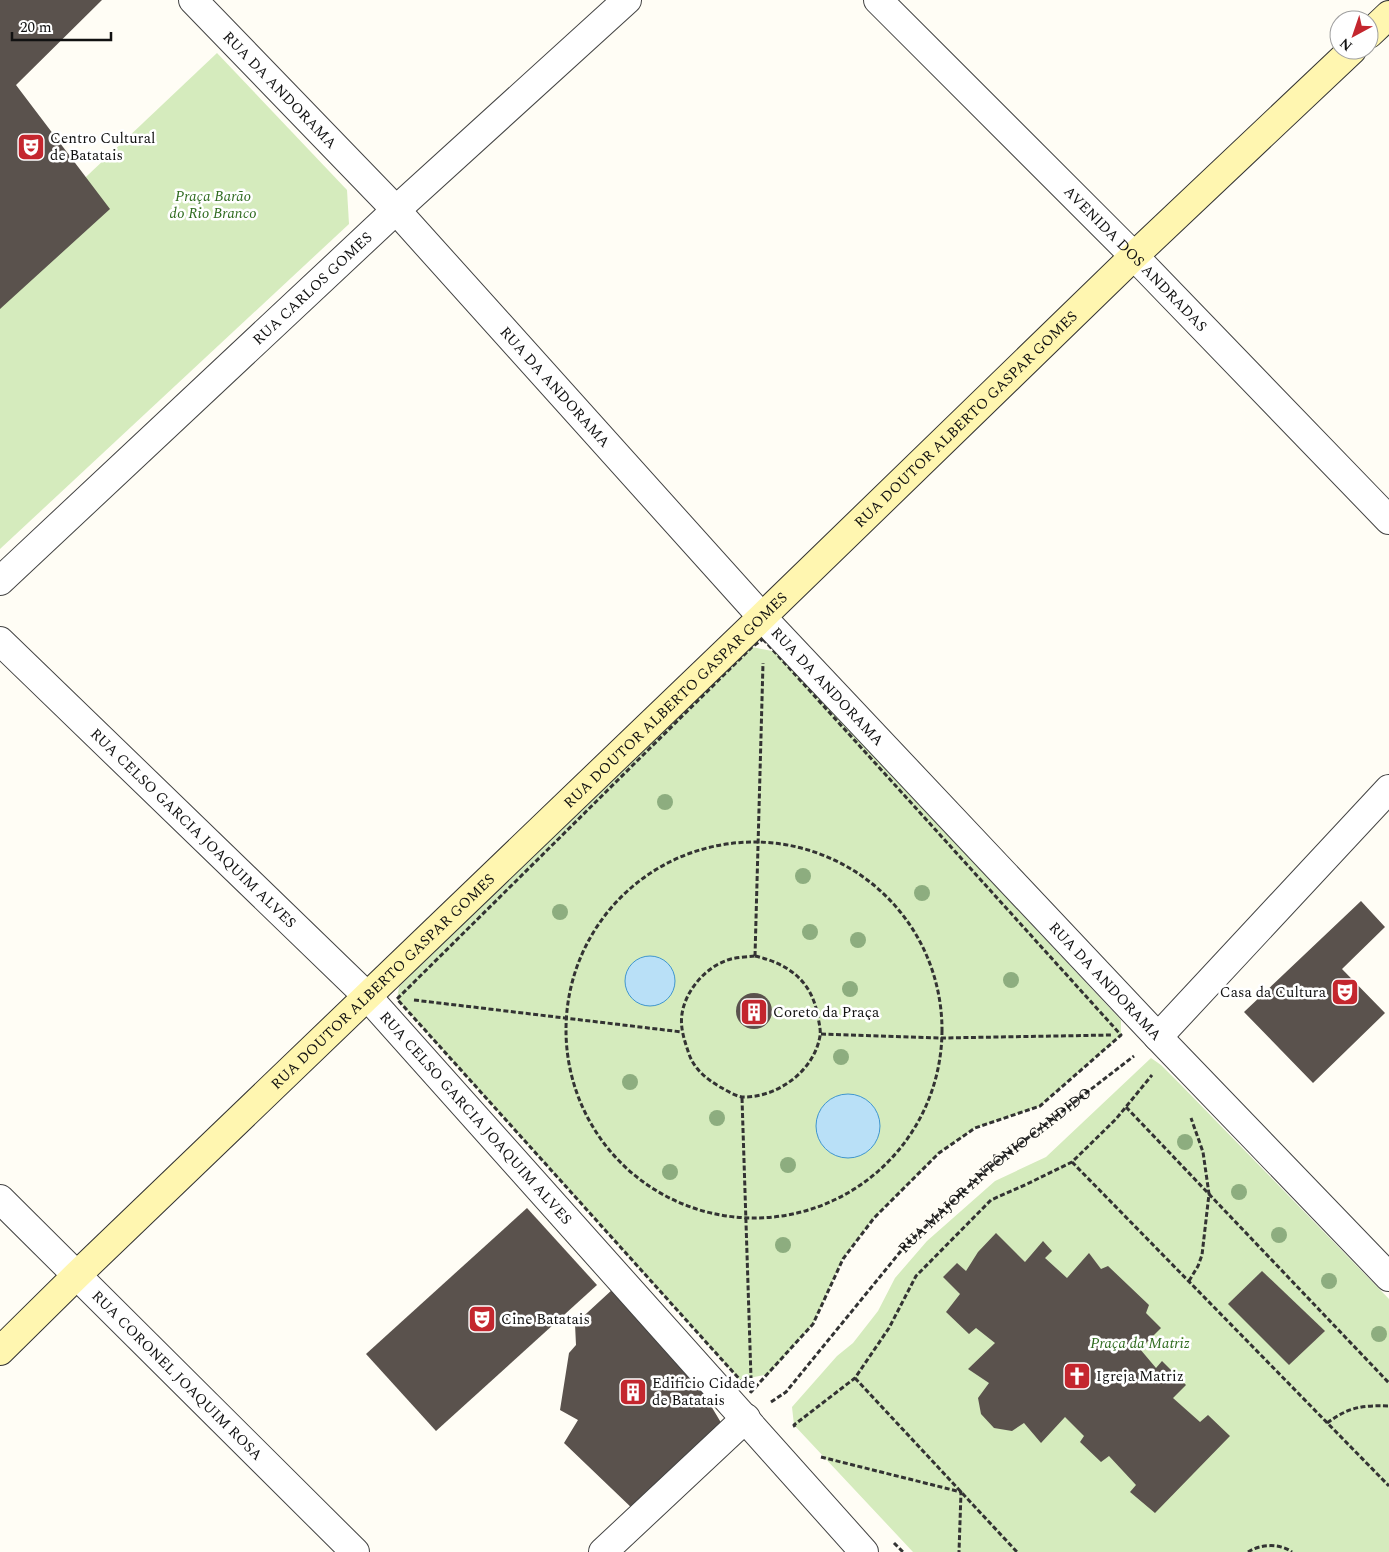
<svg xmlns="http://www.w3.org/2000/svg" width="1389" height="1552" font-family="Spectral,serif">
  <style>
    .green { fill: #d5ebbd }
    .water { fill: #b9e0f7; stroke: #3f96cf }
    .building { fill: #5a524d }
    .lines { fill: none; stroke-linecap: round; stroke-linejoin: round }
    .minor-casing { stroke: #444; stroke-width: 30 }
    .tertiary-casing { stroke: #444; stroke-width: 30 }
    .secondary-casing { stroke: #333; stroke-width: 30 }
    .path { stroke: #333; stroke-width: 3; stroke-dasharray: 5 2.5; stroke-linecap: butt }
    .minor { stroke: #fff; stroke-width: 28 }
    .tertiary { stroke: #fff; stroke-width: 28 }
    .secondary { stroke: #fff6b0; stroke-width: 28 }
    .tree { fill: #8dad7f }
    .labels { text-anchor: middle; stroke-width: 5; stroke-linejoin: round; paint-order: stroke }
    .street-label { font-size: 15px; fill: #111; stroke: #fff }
    .poi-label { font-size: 15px; fill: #111; stroke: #fff; text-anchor: start }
    .park-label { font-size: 15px; font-style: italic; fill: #2f6b1f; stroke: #fff }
  </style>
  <rect width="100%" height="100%" fill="#fffdf5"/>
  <g class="green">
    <path d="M217,53L347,190L349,224L0,549V298L70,192Z"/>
    <path d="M752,647L777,652L1121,1020V1035L1040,1106L975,1128L939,1153L874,1218L843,1258L813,1324L769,1374L740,1380L397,999L399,987L418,967Z"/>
    <path d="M1151,1058L1161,1065L1182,1086L1389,1299V1552H913L794,1425L792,1407L837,1356L853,1343L878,1311L895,1278L927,1241L995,1181L1046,1157Z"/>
  </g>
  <g class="water">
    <circle cx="650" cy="981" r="25"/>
    <circle cx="848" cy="1126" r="32"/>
  </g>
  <g class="building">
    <path d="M0,0H102L16,85L110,209L0,309Z"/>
    <path d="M1361,901L1385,927L1342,969L1385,1013L1313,1083L1244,1012Z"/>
    <circle cx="754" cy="1011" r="18"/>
    <path d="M527,1208L597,1285L436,1431L366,1354Z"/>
    <path d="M996,1233L1025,1262L1043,1241L1052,1251L1045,1258L1067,1278L1089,1253L1101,1269L1108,1266L1149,1305L1146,1313L1161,1328L1140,1349L1156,1368L1162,1361L1186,1385L1173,1398L1200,1422L1208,1415L1230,1436L1155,1513L1130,1492L1136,1485L1109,1456L1101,1462L1080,1442L1084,1436L1065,1417L1041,1443L1024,1423L1012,1431L994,1428L981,1414L978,1398L989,1383L968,1369L995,1343L976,1328L969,1334L946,1312L960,1294L943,1277L957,1263L966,1271L978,1252Z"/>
    <path d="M1262,1271L1325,1331L1289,1365L1228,1304Z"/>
    <path d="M613,1289L692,1374L723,1426L635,1511L564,1443L578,1420L560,1410L569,1353L576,1345L575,1324Z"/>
  </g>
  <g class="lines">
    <g class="minor-casing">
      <g id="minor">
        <path id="s2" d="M193,0L396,210L762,617L1158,1037L1389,1277"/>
        <path id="s3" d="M0,581L396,210L627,0"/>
        <path id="s4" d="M0,641L367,996L864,1552"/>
        <path d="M1158,1037L1389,789"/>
        <path id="s5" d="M0,1199L355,1552"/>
        <path d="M603,1552L746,1418"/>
      </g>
    </g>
    <g class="tertiary-casing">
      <g id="tertiary">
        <path id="s6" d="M878,0L1134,256L1389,520"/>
      </g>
    </g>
    <g class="secondary-casing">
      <g id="secondary">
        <path d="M1369,34L1389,15"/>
        <path id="s7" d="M0,1351L76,1276L762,617L1134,256L1352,50"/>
      </g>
    </g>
    <g class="path">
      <path d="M763,639L1121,1035L1040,1106L975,1128L939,1153L874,1218L843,1259L813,1324L751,1392L397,999L752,647Z"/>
      <circle cx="754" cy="1030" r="188"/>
      <path d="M755,956C789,964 812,981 818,1017C819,1023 821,1030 820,1036C814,1071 778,1097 744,1097C736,1097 726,1090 720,1087C705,1078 693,1068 688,1051C684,1039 680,1027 682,1014C685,992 704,969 725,961C734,957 746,957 755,956Z"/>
      <path d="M755,956L763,663"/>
      <path d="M414,1000L682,1032"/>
      <path d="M821,1034L942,1038L1112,1035"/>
      <path d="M742,1098L751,1378"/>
      <path d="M1126,1107L1389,1383"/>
      <path d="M1072,1162L1389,1486"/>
      <path d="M1189,1281L1198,1266L1202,1255L1209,1194L1203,1152L1191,1118"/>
      <path d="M855,1378L1017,1552"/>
      <path id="s1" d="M771,1402L786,1392L905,1246L985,1171L1134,1056"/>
      <path d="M1327,1423C1349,1407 1362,1405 1389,1406"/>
      <path d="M795,1427L794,1425L855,1378L889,1328L916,1276L991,1200L1027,1184L1072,1162L1116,1119L1152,1075"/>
      <path d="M821,1457L961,1492L959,1552"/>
      <path d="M894,1543L903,1552"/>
      <path d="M1248,1552C1260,1544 1280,1543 1292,1552"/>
    </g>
    <use href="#minor" class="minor"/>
    <use href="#tertiary" class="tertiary"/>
    <use href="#secondary" class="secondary"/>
  </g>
  <g class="tree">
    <circle cx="665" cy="802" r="8"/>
    <circle cx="803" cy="876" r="8"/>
    <circle cx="922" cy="893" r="8"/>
    <circle cx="560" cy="912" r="8"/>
    <circle cx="810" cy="932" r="8"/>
    <circle cx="858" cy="940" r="8"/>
    <circle cx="1011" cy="980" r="8"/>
    <circle cx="850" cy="989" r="8"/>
    <circle cx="841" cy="1057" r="8"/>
    <circle cx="630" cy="1082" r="8"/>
    <circle cx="717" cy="1118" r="8"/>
    <circle cx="1185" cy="1142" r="8"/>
    <circle cx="788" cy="1165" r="8"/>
    <circle cx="670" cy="1172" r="8"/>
    <circle cx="1239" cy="1192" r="8"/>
    <circle cx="1279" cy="1235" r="8"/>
    <circle cx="783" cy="1245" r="8"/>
    <circle cx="1329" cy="1281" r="8"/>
    <circle cx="1379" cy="1334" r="8"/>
  </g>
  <defs>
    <g id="theatre-square" transform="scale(1.4375)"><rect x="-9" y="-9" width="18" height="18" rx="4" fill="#c4262e" stroke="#fff"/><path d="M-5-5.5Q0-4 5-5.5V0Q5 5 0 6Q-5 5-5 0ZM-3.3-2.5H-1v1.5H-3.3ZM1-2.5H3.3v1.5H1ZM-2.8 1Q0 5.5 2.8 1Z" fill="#fff"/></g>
    <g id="building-square" transform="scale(1.4375)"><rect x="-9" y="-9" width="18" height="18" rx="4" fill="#c4262e" stroke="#fff"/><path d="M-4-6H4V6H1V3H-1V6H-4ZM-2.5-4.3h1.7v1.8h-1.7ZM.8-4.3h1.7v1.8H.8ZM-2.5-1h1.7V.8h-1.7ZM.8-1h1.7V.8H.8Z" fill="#fff"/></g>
    <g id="church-square" transform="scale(1.4375)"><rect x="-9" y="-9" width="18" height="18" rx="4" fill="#c4262e" stroke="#fff"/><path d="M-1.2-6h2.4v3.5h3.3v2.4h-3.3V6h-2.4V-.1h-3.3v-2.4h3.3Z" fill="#fff"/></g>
  </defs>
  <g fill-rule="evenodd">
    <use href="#theatre-square" x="31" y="147"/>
    <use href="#theatre-square" x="1345" y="992"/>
    <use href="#building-square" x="754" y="1012"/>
    <use href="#theatre-square" x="482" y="1319"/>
    <use href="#church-square" x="1077" y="1376"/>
    <use href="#building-square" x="633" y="1392"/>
  </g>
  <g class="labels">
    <g class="street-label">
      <text dy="5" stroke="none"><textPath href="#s2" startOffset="125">RUA DA ANDORAMA</textPath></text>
      <text dy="5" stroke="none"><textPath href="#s6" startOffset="365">AVENIDA DOS ANDRADAS</textPath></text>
      <text dy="5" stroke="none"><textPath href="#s3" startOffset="428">RUA CARLOS GOMES</textPath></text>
      <text dy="5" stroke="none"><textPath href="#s2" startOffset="530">RUA DA ANDORAMA</textPath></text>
      <text dy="5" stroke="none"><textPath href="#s7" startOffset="1342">RUA DOUTOR ALBERTO GASPAR GOMES</textPath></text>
      <text dy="5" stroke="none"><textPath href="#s2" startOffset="935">RUA DA ANDORAMA</textPath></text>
      <text dy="5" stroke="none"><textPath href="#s7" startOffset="938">RUA DOUTOR ALBERTO GASPAR GOMES</textPath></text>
      <text dy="5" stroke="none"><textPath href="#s4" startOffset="269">RUA CELSO GARCIA JOAQUIM ALVES</textPath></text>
      <text dy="5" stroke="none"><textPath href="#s7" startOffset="532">RUA DOUTOR ALBERTO GASPAR GOMES</textPath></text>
      <text dy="5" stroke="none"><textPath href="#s2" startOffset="1340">RUA DA ANDORAMA</textPath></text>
      <text dy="5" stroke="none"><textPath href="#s4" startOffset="674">RUA CELSO GARCIA JOAQUIM ALVES</textPath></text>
      <text dy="5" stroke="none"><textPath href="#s1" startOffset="324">RUA MAJOR ANTÔNIO CANDIDO</textPath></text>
      <text dy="5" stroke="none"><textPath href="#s5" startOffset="250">RUA CORONEL JOAQUIM ROSA</textPath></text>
    </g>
    <g class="poi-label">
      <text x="50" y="143">Centro Cultural<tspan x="50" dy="17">de Batatais</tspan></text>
      <text x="1326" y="997" text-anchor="end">Casa da Cultura</text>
      <text x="773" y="1017">Coreto da Praça</text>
      <text x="501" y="1324">Cine Batatais</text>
      <text x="1096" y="1381">Igreja Matriz</text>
      <text x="652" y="1388">Edificio Cidade<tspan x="652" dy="17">de Batatais</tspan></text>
    </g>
    <g class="park-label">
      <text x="213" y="201">Praça Barão<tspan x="213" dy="17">do Rio Branco</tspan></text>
      <text x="1140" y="1348">Praça da Matriz</text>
    </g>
  </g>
  <g transform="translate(1354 35) rotate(220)"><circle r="24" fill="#ffffff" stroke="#a0a0a0"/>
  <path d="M0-4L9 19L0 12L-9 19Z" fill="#c4262e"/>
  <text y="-8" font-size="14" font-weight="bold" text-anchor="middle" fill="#111111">N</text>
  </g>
  <path d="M12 32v8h99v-8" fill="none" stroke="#111111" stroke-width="2.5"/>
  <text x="20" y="32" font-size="15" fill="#111111" stroke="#ffffff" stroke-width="4" paint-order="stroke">20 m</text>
</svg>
